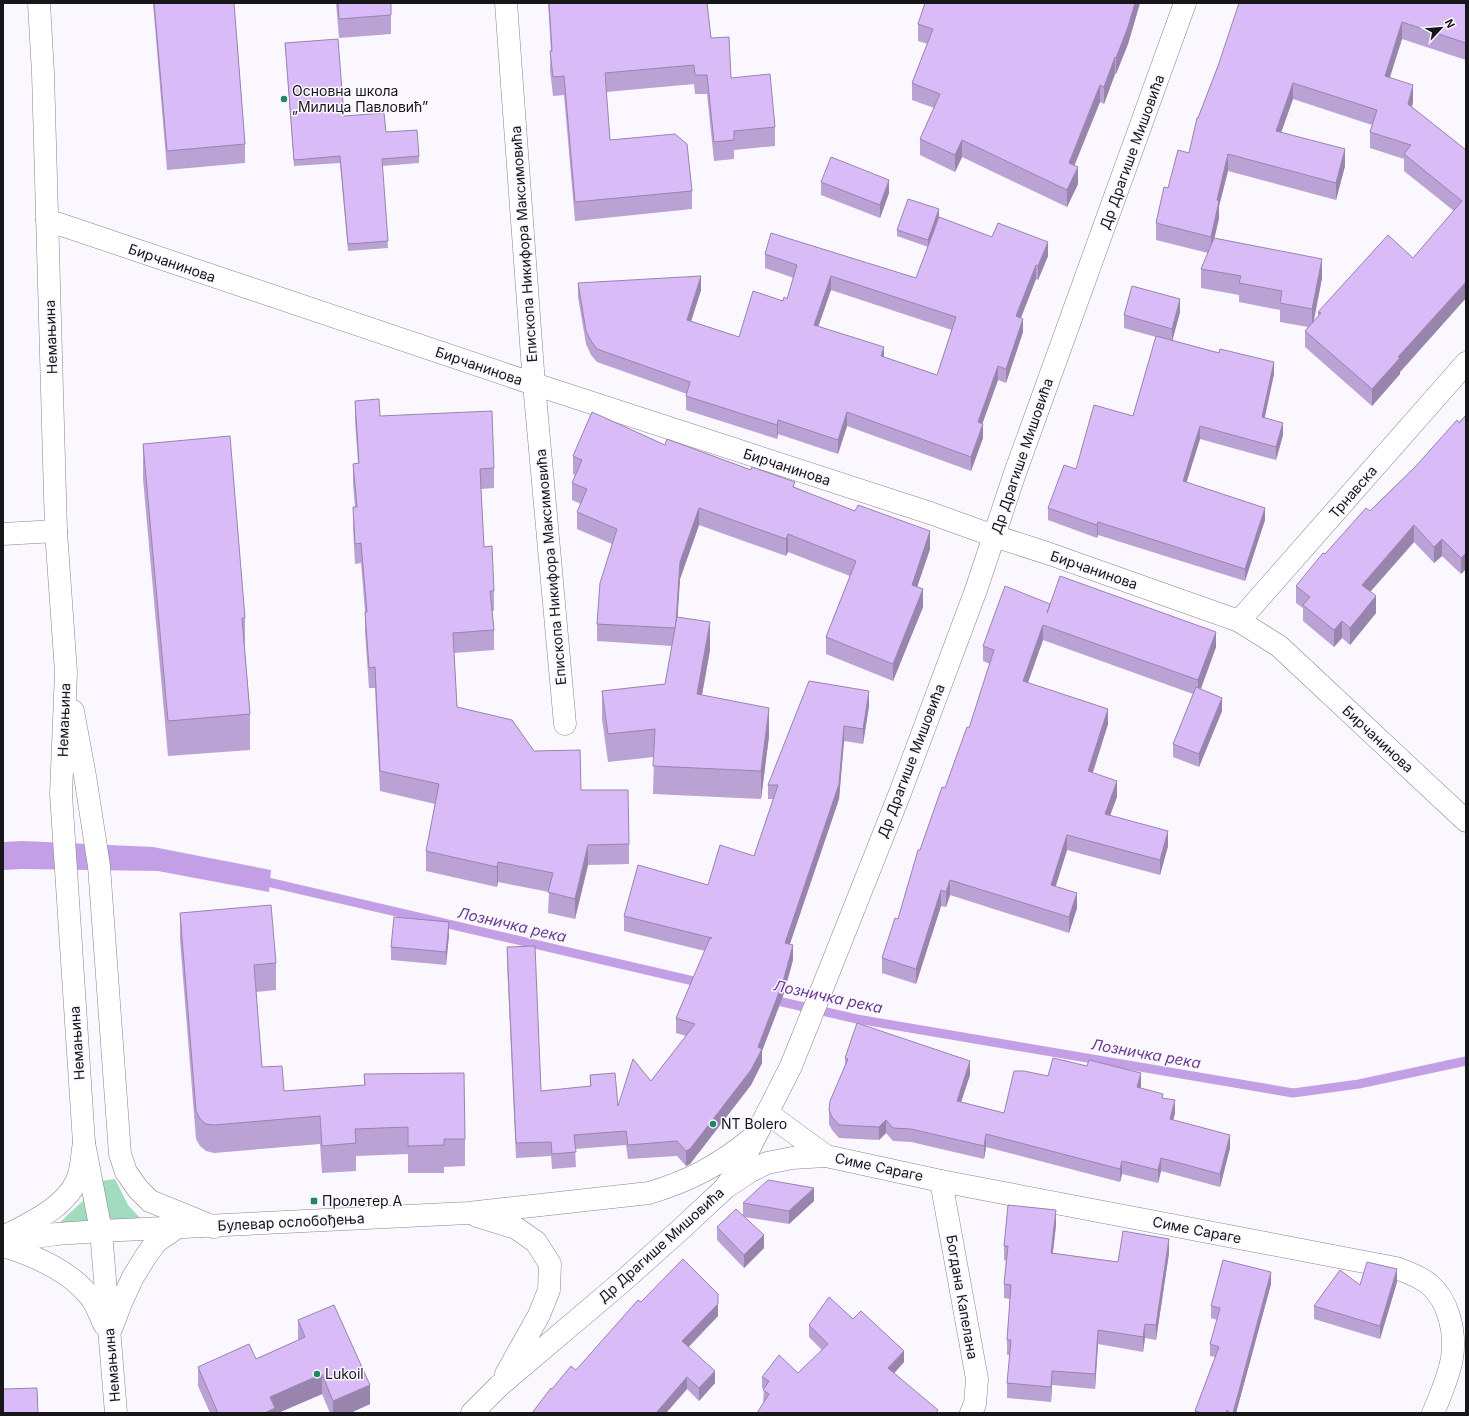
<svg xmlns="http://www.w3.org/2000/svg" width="1469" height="1416" font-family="Inter,sans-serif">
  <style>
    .green { fill: #a1dcbe }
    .water { fill: #c39fe6 }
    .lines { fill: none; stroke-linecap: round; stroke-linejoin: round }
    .stream { stroke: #c39fe6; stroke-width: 9 }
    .minor-casing { stroke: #88848c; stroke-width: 23 }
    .tertiary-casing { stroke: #88848c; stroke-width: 23 }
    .secondary-casing { stroke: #88848c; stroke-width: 23 }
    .minor { stroke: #fff; stroke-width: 22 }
    .tertiary { stroke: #fff; stroke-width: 22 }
    .secondary { stroke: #fff; stroke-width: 22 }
    .wall { fill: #bba2d4; fill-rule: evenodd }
    .shaded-wall { fill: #9884ad }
    .building { fill: #d9bcf7; stroke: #9884ad; fill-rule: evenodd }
    .poi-dot { fill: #248660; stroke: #faf7fe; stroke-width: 1.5 }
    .labels { text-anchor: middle; stroke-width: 3; stroke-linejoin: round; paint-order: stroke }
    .poi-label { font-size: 14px; fill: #171619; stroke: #faf7fe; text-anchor: start }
    .street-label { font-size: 14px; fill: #171619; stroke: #faf7fe }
    .water-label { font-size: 15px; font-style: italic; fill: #693b8f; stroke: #faf7fe }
  </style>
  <rect width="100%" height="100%" fill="#faf7fe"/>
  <g class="green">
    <path d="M115,1179L128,1205L141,1219L106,1221L101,1181Z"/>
    <path d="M87,1197L94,1225L56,1226Z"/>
  </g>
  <path class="water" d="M23,841L153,847L271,870L269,892L158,871L22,869L3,870V842Z"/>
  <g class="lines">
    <g class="stream">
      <path d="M259,880L702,983"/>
      <path d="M769,999L857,1019L1293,1093L1359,1084L1466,1061"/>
    </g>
    <g class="minor-casing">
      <g id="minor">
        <path d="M506,3L534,384L565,724"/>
        <path d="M47,220L534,384L930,513L994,536"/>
        <path d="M3,534L56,531"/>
        <path d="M1239,621L1466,363"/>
        <path d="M767,1113L826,1156"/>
        <path d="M941,1181L977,1379L975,1404L971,1413"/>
        <path d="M725,1188L749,1172L767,1163L792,1158L826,1156L941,1181L1396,1268C1407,1272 1419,1276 1429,1284C1449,1301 1456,1333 1452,1358C1449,1375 1440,1397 1433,1413"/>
      </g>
    </g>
    <g class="tertiary-casing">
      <g id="tertiary">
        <path d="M39,3L43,73L56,531L66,672L61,794L84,1143L101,1231"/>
        <path d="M994,536L1015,473L1185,3"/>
        <path d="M73,711L85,776L99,866L120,1154L126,1172L138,1189L150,1201L214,1227"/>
      </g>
    </g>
    <g class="secondary-casing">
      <g id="secondary">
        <path d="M477,1216L516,1228L536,1242L550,1264L549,1290L539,1315L506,1374"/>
        <path d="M101,1231L116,1413"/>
        <path d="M7,1235C33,1222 71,1204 79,1174C82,1164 82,1153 84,1143"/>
        <path d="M3,1242L56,1234L101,1231L468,1213L649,1193C689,1181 718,1166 751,1139"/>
        <path d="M3,1246C36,1256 71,1271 92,1299C97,1306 100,1316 104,1324"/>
        <path d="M112,1327L121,1303L133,1277L146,1256L156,1242L178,1227"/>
        <path d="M472,1413L499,1386L623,1281L680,1230L724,1189L741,1165L791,1066L824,984L900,793L976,590L994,536L1047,553L1239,621L1279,646L1466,821"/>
      </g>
    </g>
    <use href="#minor" class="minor"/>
    <use href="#tertiary" class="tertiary"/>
    <use href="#secondary" class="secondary"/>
  </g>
  <g class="wall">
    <path d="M153,3H234L245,144V163L167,170Z"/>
    <path d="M336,3H391V34L339,38Z"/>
    <path d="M548,3H707L711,38L731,78L775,127V146L734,150V159L714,161L707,94H695L694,84L606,92L610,140L692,191V209L575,221L564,95L553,96L550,70L551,51Z"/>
    <path d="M925,3H1140L1128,44L1116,74H1115L1104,104L1100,102L1074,165L1078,184L1067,207L962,157L955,172L920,155V139L934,108L912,100V83L928,44L918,41V24Z"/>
    <path d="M1466,3V60L1402,39L1389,78L1413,102L1412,107L1466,150V298L1400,372V374L1372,406L1305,347V331L1308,327L1280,322V310L1239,302V295L1201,288V269L1208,253L1156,240V223L1168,188L1189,153L1198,118L1218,66ZM1293,99L1372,125L1370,132V148L1404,159V171L1454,211L1413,258L1318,312V316L1314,321L1322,278L1214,238L1219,218V206L1228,171L1336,200L1345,166L1281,132Z"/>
    <path d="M285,43L344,116L386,132L419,156V163L382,166L388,248L348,251L340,163L294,166Z"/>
    <path d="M821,182L889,193L880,218L821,195Z"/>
    <path d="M939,216L934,228L992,237L1048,256L1038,280L1036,279L1021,318L1023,332L1006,383L998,380L982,424L983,438L971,471L847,426L838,454L778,434L777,439L686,410V396L687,394L597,362L591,355L586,344L578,297V283L701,290L691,321L739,337L783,301L787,299L794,278L765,268V254L916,278L928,247L897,236V230ZM831,290L952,330L937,375L884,357L818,326Z"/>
    <path d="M1180,312L1172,340L1274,374L1265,417L1283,435L1276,460L1200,439L1186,482L1265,520L1245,581L1098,535L1097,538L1048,520V508L1076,469L1133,416L1156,337L1124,328V315Z"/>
    <path d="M355,401L380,416L494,468V488L481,489L484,547L494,591V611H492L494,630V650L454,653L457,707L534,751L581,790L629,844V864L588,865L575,919L548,913L549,892L498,882L497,887L426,871V851L435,804L380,791L375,688H369L365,632V612L361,563L355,564L353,528V507H355L353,484V464L358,463L355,421Z"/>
    <path d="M1466,415V569L1461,574L1442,556L1434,563L1414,542L1370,592L1376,613L1350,645L1342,638L1334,647L1303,621V608L1296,603V586L1325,554L1416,466Z"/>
    <path d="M143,444L245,618V652L250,714V750L168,756L143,479Z"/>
    <path d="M665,445L795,487L930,549L917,587L923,607L893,681L826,654V637L850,576L788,552L786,556L699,525L680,579L677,617L710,650L702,695L769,736L761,799L653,794L654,757L608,762L602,719V691L665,684L672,646L597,641V624L612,544L577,529V512L581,504L572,500V483L575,475L573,474V456Z"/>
    <path d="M1050,604L1216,647L1201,689L1222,711L1199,767L1173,757V744L1193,694L1043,640L1027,683L1108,724L1093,773L1117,797L1110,815L1168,846L1160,875L1067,850L1056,886L1077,908L1069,933L950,895L946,907L941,906L916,984L882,973V958L898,919L920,850L969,728L990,664L983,661V646Z"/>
    <path d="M869,706L863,744L844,741L839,799L790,944L793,960L783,996L762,1051V1063L751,1085L690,1164L686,1166L677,1156L628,1159L626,1145L575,1149L576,1167L552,1169L551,1156L516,1158L507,962V947L541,1091L590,1086V1075L618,1106L651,1081L686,1036L676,1033V1018L705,951L624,931V916L708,885L754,856L774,799H768V785Z"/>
    <path d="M180,913L276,963V990L256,992L262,1067L284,1091L364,1085V1074L465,1139V1166L444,1167V1173H408V1154L356,1156V1171L322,1173L320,1144L214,1153L206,1151L200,1146L196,1139L180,940Z"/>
    <path d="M449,935L446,965L391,960V947Z"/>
    <path d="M845,1058L970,1075L961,1102L1004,1113L1048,1076L1141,1086L1140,1088L1163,1098L1175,1113L1173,1120L1230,1148L1220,1187L1161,1171L1158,1183L1122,1174L1120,1182L986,1147L984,1159L911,1142L893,1141L886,1133L879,1140L839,1138L832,1130L829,1124V1110L845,1066Z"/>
    <path d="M814,1201L789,1224L744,1217L764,1248L744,1268L717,1240V1227L743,1215V1203Z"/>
    <path d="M1056,1225L1053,1253L1118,1262L1169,1253L1156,1340L1145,1338L1143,1352L1098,1344L1095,1389L1052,1385L1051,1402L1007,1398V1383L1010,1355H1007V1340L1010,1299L1004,1298V1284L1006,1261L1004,1260V1246Z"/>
    <path d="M1397,1282L1380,1339L1314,1319V1306L1360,1285Z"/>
    <path d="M1271,1284L1236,1413H1195V1411L1215,1357L1210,1356V1344L1217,1320L1211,1318V1306Z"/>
    <path d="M641,1302L718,1316L689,1347L715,1383L699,1401L687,1389L666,1413H532L552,1389L576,1370Z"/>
    <path d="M853,1319L904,1362L894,1373L938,1413L764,1402L763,1401L764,1389L762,1388V1377L798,1373L822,1350L809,1337V1325Z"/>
    <path d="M298,1320L370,1404L350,1413H330L322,1394L278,1413H210L198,1386V1367L256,1359L298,1340Z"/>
  </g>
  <g class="shaded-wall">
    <path d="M1135,3H1140L1128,44L1116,74V58Z"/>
    <path d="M1402,22V39L1385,93V76Z"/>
    <path d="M1115,57V74L1104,104V87Z"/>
    <path d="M1293,83V99L1276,147V131Z"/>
    <path d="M1100,85V102L1069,179V163Z"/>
    <path d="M1413,85V102L1408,121V104Z"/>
    <path d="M962,140V157L955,172V155Z"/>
    <path d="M1345,149V166L1336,200V183Z"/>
    <path d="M1228,154V171L1219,206V218L1211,254V237L1217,200Z"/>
    <path d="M1078,167V184L1067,207V190Z"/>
    <path d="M889,180V193L880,218V205Z"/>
    <path d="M939,209V216L928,247V240Z"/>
    <path d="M1048,242V256L1038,280V266Z"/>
    <path d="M1322,259V278L1312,328V309Z"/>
    <path d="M1036,265V279L1016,330V316Z"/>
    <path d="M701,276V290L687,334V320Z"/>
    <path d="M831,276V290L814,339V325Z"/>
    <path d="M1466,282V298L1400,372V374L1372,406V389L1398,357Z"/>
    <path d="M1180,299V312L1172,342V329Z"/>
    <path d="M1023,319V332L1006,383V369Z"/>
    <path d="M884,347V361L881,356Z"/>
    <path d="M1274,362V374L1262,429V417Z"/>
    <path d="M998,366V380L978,436V422Z"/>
    <path d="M847,412V426L838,454V440Z"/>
    <path d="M778,420V434L777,439V425Z"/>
    <path d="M1283,423V435L1276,460V447Z"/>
    <path d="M983,424V438L971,471V457Z"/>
    <path d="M1200,426V439L1183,494V481Z"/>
    <path d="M699,508V525L680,579L676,646V629L680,562Z"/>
    <path d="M1265,508V520L1245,581V569Z"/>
    <path d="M1098,522V535L1097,538V525Z"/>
    <path d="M1414,525V542L1362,601V585Z"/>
    <path d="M930,531V549L912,602V585Z"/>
    <path d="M788,534V552L786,556V539Z"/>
    <path d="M1442,539V556L1434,563V547Z"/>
    <path d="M1466,553V569L1461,574V558Z"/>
    <path d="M923,589V607L893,681V664Z"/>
    <path d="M1376,596V613L1350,645V628Z"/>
    <path d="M1342,621V638L1334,647V630Z"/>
    <path d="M710,622V650L697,722V694Z"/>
    <path d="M1043,625V640L1023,697V681Z"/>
    <path d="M1216,632V647L1198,696V680Z"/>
    <path d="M869,691V706L863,744V729Z"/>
    <path d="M1222,698V711L1199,767V754Z"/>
    <path d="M769,708V736L761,799V771Z"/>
    <path d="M1108,709V724L1088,786V771Z"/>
    <path d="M844,726V741L839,799L785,958V943Z"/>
    <path d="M1117,781V797L1105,829V814Z"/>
    <path d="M1168,831V846L1160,875V860Z"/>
    <path d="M1067,835V850L1051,900V885Z"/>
    <path d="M588,845V865L575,919V899Z"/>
    <path d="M498,862V882L497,887V867Z"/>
    <path d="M950,880V895L946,907V892Z"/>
    <path d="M941,890V906L916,984V969Z"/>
    <path d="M1077,893V908L1069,933V917Z"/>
    <path d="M449,922V935L446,965V952Z"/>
    <path d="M793,945V960L783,996L762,1051V1063L751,1085L690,1164L686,1166V1151L758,1047Z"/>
    <path d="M970,1061V1075L957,1114V1101Z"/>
    <path d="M1141,1073V1086L1137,1100V1087Z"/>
    <path d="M1175,1100V1113L1170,1132V1119Z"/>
    <path d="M886,1120V1133L879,1140V1127Z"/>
    <path d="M986,1134V1147L984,1159V1146Z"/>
    <path d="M1230,1135V1148L1220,1187V1174Z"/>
    <path d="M1161,1158V1171L1158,1183V1170Z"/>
    <path d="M1122,1161V1174L1120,1182V1169Z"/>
    <path d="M814,1188V1201L789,1224V1211Z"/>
    <path d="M1056,1210V1225L1051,1267V1253Z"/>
    <path d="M764,1235V1248L744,1268V1255Z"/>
    <path d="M1169,1239V1253L1156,1340V1325Z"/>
    <path d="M1397,1269V1282L1380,1339V1326Z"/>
    <path d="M1271,1272V1284L1236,1413H1233Z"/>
    <path d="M718,1304V1316L682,1353V1341Z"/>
    <path d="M1145,1324V1338L1143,1352V1337Z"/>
    <path d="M1098,1330V1344L1095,1389V1374Z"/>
    <path d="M904,1351V1362L888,1380V1368Z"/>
    <path d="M715,1371V1383L699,1401V1388Z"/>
    <path d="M1052,1371V1385L1051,1402V1387Z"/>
    <path d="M322,1374V1394L278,1413H265L270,1397Z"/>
    <path d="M687,1377V1389L666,1413H656Z"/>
    <path d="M370,1385V1404L350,1413H333V1401Z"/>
  </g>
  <g class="building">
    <path d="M154,3H234L245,144L167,151Z"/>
    <path d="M338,3H391V15L339,19Z"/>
    <path d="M549,3H707L711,38L729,37L731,78L770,74L775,127L734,131V140L714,142L707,75H695L694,65L605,73L610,140L675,134L687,144L692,191L575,202L564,76L553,77L550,51H552Z"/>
    <path d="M925,3H1135L1128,27L1116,58L1115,57L1104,87L1100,85L1069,163L1078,167L1067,190L962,140L955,155L920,139L940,94L912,83L933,29L918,24Z"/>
    <path d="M1239,3H1466V43L1402,22L1385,76L1413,85L1408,104L1466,150V282L1398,357L1400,358L1372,389L1305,331L1321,313L1318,312L1388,235L1413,258L1462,201L1404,154L1411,145L1370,132L1377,110L1293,83L1276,131L1345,149L1336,183L1228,154L1217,200L1219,201L1211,237L1156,223L1164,187L1168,188L1178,150L1189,153L1197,118H1198L1218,66Z"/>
    <path d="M338,39L344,116L384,113L386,132L417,130L419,156L382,159L388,241L348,244L340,156L294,160L285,43Z"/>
    <path d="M831,157L889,180L880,205L821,182Z"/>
    <path d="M908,199L939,209L928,240L897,230Z"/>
    <path d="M939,217L992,237L998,223L1048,242L1038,266L1036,265L1016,316L1023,319L1006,369L998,366L978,422L983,424L971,457L847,412L838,440L778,420L777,425L686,396L690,382L597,349L591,341L586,331L578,283L701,276L687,320L739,337L753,291L783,301L784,297L787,299L797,265L765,254L771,233L916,278ZM831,276L956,317L937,375L881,356L884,347L814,325Z"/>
    <path d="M1214,238L1322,259L1312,309L1280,303L1282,291L1239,283L1241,276L1201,269Z"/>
    <path d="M1132,286L1180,299L1172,329L1124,315Z"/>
    <path d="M1156,336L1219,353L1220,349L1274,362L1262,417L1283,423L1276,447L1200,426L1183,481L1265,508L1245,569L1098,522L1097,525L1048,508L1064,465L1076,469L1094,405L1133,416Z"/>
    <path d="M379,399L380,416L492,411L494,468L480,469L484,547L492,546L494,591H490L494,630L453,633L457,707L512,720L534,751L580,750L581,790H628L629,844L588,845L575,899L548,892L553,873L498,862L497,867L426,851L439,784L380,771L375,667L369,668L365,612H367L361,543L355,544L353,507H357L353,464L359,463L355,401Z"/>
    <path d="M592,412L665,445L667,439L751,470L752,467L795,482L793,487L855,511L858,505L930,531L912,585L923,589L893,664L826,637L856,561L788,534L786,539L699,508L680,562L676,622L675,628L597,624L600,583L617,529L577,512L587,489L572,483L582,460L573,456Z"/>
    <path d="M1466,415V553L1461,558L1442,539L1434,547L1414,525L1362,585L1376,596L1350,628L1342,621L1334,630L1303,605L1310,597L1296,586L1323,553L1325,554L1366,508L1370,511L1416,466L1457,420L1459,423Z"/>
    <path d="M230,436L245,618H242L250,714L168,721L143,444Z"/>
    <path d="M1060,576L1216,632L1198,680L1043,625L1023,681L1108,709L1088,771L1117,781L1105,814L1168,831L1160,860L1067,835L1051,885L1077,893L1069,917L950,880L946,892L941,890L916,969L882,958L895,918L898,919L918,850H920L942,787L945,788L967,727L969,728L994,650L983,646L1005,586L1050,604L1047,613Z"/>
    <path d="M677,617L710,622L697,694L769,708L761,771L653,766L655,729L608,734L602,691L665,684Z"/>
    <path d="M809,681L869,691L863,729L844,726L839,784L785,943L793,945L783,982L758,1047L762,1049L751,1070L690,1149L686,1151L677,1141L628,1145L626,1131L574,1135L576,1152L552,1154L551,1142L516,1143L507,947L535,946L541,1091L591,1086L590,1075L615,1073L618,1106L633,1059L651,1081L695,1024L676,1018L710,938H712L624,916L638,865L708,885L720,845L754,856L778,785H768Z"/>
    <path d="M1196,687L1222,698L1199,754L1173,744Z"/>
    <path d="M271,905L276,963L254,965L262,1067L282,1066L284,1091L365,1085L364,1074L464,1073L465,1139H444V1145L408,1146V1127L355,1129L356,1143L322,1146L320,1116L214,1125L206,1124L200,1119L196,1111L180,913Z"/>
    <path d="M394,917L449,922L446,952L391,947Z"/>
    <path d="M857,1023L970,1061L957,1101L1004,1113L1014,1071H1024L1048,1076L1053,1058L1087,1066L1089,1060L1141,1073L1137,1087L1163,1094L1162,1098L1175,1100L1170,1119L1230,1135L1220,1174L1161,1158L1158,1170L1122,1161L1120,1169L986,1134L984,1146L911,1129L893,1128L886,1120L879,1127L839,1125L832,1117L829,1110L830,1101L848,1059L845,1058Z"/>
    <path d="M768,1180L814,1188L789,1211L743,1203Z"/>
    <path d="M1008,1205L1056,1210L1051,1253L1118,1262L1123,1231L1169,1239L1156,1325L1145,1324L1143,1337L1098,1330L1095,1374L1052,1371L1051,1387L1007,1383L1011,1340H1007L1011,1285L1004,1284L1008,1246H1004Z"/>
    <path d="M736,1209L764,1235L744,1255L717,1227Z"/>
    <path d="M683,1259L718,1294V1304L682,1341L715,1371L699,1388L687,1377L656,1413H532L551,1388L552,1389L571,1366L576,1370L638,1300L641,1302Z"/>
    <path d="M1223,1260L1271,1272L1233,1413H1230L1227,1410L1226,1413H1202L1195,1411L1219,1347L1210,1344L1220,1308L1211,1306Z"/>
    <path d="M1367,1262L1397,1269L1380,1326L1314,1306L1340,1270L1360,1285Z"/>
    <path d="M829,1297L853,1319L861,1311L904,1351L888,1368L938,1410L936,1413H757L769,1394L763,1390L769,1381L762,1377L779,1355L798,1373L828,1344L809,1325Z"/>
    <path d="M334,1305L370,1385L333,1401L322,1374L270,1397L275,1408L265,1413H218L198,1367L249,1344L256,1359L305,1337L298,1320Z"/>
    <path d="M37,1388L38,1413H3V1389Z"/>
  </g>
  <g class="poi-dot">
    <circle cx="284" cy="99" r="4"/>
    <circle cx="713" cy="1124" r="4"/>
    <rect x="310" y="1197" width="8" height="8" rx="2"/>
    <circle cx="317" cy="1374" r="4"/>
  </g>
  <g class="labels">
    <g class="poi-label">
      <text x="292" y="96">Основна школа<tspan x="292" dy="16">„Милица Павловић”</tspan></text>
      <text x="721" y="1129">NT Bolero</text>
      <text x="322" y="1206">Пролетер А</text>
      <text x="325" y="1379">Lukoil</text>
    </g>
    <g class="street-label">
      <text transform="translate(1132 152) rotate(-70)" y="5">Др Драгише Мишовића</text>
      <text transform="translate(524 244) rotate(-94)" y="5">Епископа Никифора Максимовића</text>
      <text transform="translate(172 263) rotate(19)" y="5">Бирчанинова</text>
      <text transform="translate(51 337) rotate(-92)" y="5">Немањина</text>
      <text transform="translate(479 366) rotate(19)" y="5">Бирчанинова</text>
      <text transform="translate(1022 456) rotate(-71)" y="5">Др Драгише Мишовића</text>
      <text transform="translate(787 467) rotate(18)" y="5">Бирчанинова</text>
      <text transform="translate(1353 492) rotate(-49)" y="5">Трнавска</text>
      <text transform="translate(551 567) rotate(-95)" y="5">Епископа Никифора Максимовића</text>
      <text transform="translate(1094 570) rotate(19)" y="5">Бирчанинова</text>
      <text transform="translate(64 720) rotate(-88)" y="5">Немањина</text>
      <text transform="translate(1378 739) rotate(43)" y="5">Бирчанинова</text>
      <text transform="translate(911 761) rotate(-69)" y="5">Др Драгише Мишовића</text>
      <text transform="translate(77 1043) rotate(-94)" y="5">Немањина</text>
      <text transform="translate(879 1167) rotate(12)" y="5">Симе Сараге</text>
      <text transform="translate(291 1222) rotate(-3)" y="5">Булевар ослобођења</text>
      <text transform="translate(1197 1230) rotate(11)" y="5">Симе Сараге</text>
      <text transform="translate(661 1245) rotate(-42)" y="5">Др Драгише Мишовића</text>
      <text transform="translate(962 1297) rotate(80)" y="5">Богдана Капелана</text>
      <text transform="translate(112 1365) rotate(-95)" y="5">Немањина</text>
    </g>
    <g class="water-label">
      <text transform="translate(512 925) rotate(13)" y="5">Лозничка река</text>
      <text transform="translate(828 997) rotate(12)" y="5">Лозничка река</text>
      <text transform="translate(1146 1054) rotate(10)" y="5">Лозничка река</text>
    </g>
  </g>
  <rect width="1469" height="1416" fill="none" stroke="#171619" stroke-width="8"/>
  <g transform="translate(1441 28) rotate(64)" stroke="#faf7fe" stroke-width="3" paint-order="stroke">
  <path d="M0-3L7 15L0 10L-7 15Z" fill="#171619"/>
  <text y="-6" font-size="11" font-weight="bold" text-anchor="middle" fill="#171619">N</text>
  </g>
</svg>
